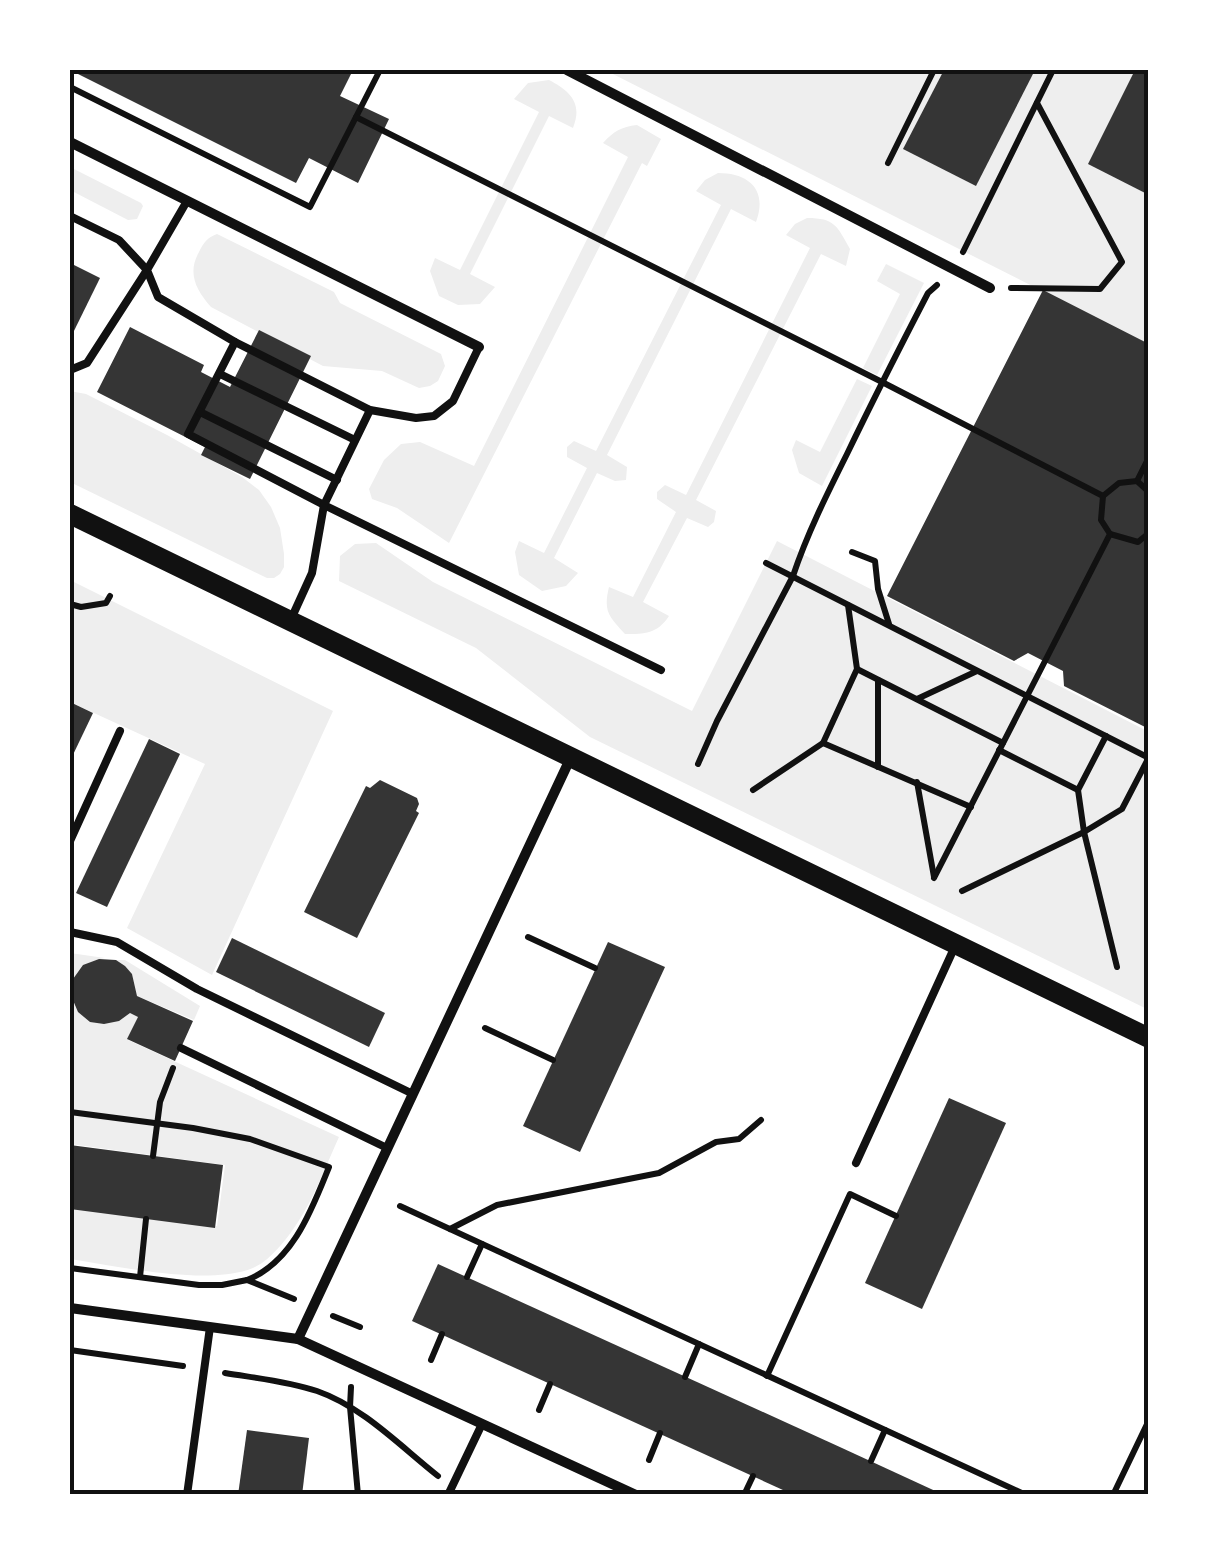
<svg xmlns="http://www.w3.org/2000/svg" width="1219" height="1565" font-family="'PT Serif',serif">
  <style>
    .green { fill: #eee }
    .building { fill: #353535 }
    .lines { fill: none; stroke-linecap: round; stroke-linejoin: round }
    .path { stroke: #111; stroke-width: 6 }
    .service { stroke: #111; stroke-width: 8 }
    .minor { stroke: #111; stroke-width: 10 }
    .secondary { stroke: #111; stroke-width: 20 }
    .neatline { fill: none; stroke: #111; stroke-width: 4 }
  </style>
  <rect width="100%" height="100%" fill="#fff"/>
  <g class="green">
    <path d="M605,70H1149V345Z"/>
    <path d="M549,80C570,91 583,103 573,128L549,116L470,274L495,287L480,304L458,305L439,296L430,271L435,258L460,270L539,112L514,99L528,83Z"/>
    <path d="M637,125L661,139L647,166L642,163L449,543L397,508L372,499L369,489L384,460L401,444L420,442L474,466L628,157L603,143C614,131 621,127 637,125Z"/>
    <path d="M70,167L141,203L143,206L137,219L128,220L70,190Z"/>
    <path d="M718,173C749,173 768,190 756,222L731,209L607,455L627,467L626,480L615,481L597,473L554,558L578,573L566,586L542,591L519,575L515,552L519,541L544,553L587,468L567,457V447L574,441L596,451L721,205L696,191L705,180Z"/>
    <path d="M807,218C835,218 837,226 850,249L846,266L821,254L696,500L716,511L714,522L708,527L687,518L643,602L669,616C657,634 645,634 625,634C609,616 603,612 609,587L633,597L676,512L657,499V492L665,485L686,495L810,248L786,235L795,224Z"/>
    <path d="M217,234L334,292L340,303L441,354L445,366L438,381L430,386L419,388L382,371L323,366L211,307C196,290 187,273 199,252C204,242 207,238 217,234Z"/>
    <path d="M886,264L924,283L877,375L863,368L900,294L877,281Z"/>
    <path d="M857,379L872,386L822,486L799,473L792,450L796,440L820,452Z"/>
    <path d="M70,391L86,394L167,435L242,477L259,490L271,507L280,528L284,554V567L280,574L274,578H267L70,482Z"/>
    <path d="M777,541L1149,732V1010L590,737L476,648L339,581L340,556L355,544L376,543L433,582L692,711Z"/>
    <path d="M70,580L333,711L212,975L127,928L205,764L70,702Z"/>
    <path d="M70,953L105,958C44,968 76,1052 130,1013L138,1017L128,1040L339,1137C326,1165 315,1196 298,1222C289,1236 276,1253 262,1263C222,1290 118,1266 70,1259V1208L217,1226L225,1165L70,1144Z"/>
    <path d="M116,960H125L200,1006L194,1020L137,996L132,974Z"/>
  </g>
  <g class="building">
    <path d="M70,70H353L340,96L389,119L358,183L309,158L296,183Z"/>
    <path d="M944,70H1035L976,186L903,149Z"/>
    <path d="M1135,70H1149V195L1088,164Z"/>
    <path d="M70,263L100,278L70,339Z"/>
    <path d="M1043,290L1149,344V729L1064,686L1063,671L1028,653L1014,661L887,596Z"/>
    <path d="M130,327L204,365L201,372L230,387L259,330L311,356L250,479L201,455L205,447L97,392Z"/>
    <path d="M70,702L93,713L70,761Z"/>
    <path d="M149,739L180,754L107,907L76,893Z"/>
    <path d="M380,780L417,798L419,804L416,811L419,813L357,938L304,912L366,786L370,788Z"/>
    <path d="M232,938L385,1013L369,1047L216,972Z"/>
    <path d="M608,942L665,967L580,1152L523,1126Z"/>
    <path d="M99,959L116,960L125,966L132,974L137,996L193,1021L175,1061L127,1039L138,1017L130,1013L119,1021L104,1024L90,1022L78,1012L72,998L73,979L83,965Z"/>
    <path d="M949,1098L1006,1123L922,1309L865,1283Z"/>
    <path d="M70,1145L223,1165L215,1228L70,1209Z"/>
    <path d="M438,1264L842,1448L944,1495H794L412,1321Z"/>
    <path d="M247,1430L309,1438L302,1495H238Z"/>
  </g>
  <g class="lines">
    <g class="path">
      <path d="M70,87L310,207L380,70"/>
      <path d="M356,117L882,382L1103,496"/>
      <path d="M888,163L934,70"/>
      <path d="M963,252L1053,70"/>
      <path d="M1011,288L1100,289L1122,262L1037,103"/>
      <path d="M1137,481L1149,492"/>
      <path d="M1110,534L1138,542L1149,533"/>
      <path d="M852,552L875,561L878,589L889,624"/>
      <path d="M766,563L1149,758"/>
      <path d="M70,604L81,607L106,603L110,596"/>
      <path d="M848,605L857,669"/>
      <path d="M878,680V767"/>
      <path d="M917,699L977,671"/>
      <path d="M999,750L1078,790L1106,736"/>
      <path d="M698,764L717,721L793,576C807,534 827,494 847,454C873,400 900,347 928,293L937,285"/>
      <path d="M917,782L934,877"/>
      <path d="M753,790L823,743"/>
      <path d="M1078,790L1084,832L1117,967"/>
      <path d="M971,807L823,743L857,669L1003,743"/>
      <path d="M934,878L1110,534L1101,520L1103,496L1119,483L1137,481L1149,457"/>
      <path d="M962,891L1084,832L1122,809L1149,757"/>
      <path d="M528,937L595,968"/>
      <path d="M485,1028L553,1060"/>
      <path d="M70,1112L193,1128L250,1139L329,1167C312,1209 293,1262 247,1280"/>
      <path d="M153,1156L160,1102L173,1068"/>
      <path d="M400,1206L1026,1495"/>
      <path d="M450,1229L497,1205L659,1173L716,1142L739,1139L761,1120"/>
      <path d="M70,1268L199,1285H222L247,1280L294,1299"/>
      <path d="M140,1277L146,1219"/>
      <path d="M467,1277L482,1244"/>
      <path d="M333,1316L360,1327"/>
      <path d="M70,1350L183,1366"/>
      <path d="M431,1360L442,1334"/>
      <path d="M225,1373C255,1378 287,1381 317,1391C363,1407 400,1446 438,1476"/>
      <path d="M767,1376L850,1194L896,1216"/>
      <path d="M685,1377L699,1344"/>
      <path d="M351,1387L350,1407L358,1495"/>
      <path d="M539,1410L550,1384"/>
      <path d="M649,1460L660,1433"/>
      <path d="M871,1461L885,1430"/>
      <path d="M744,1495L753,1476"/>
      <path d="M1113,1495L1149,1420"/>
    </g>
    <g class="service">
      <path d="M187,201L147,270L158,297L235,342L188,434L324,505L661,670"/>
      <path d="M70,216L119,240L147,270L87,363L70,370"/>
      <path d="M235,342L370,410L416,418L434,416L453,401L479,347"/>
      <path d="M220,374L355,440"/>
      <path d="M200,412L337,480"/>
      <path d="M292,617L312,573L324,505L370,410"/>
      <path d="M70,841L120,731"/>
      <path d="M70,932L117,942L197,989L413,1094"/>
      <path d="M181,1048L387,1148"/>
      <path d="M856,1163L956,944"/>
      <path d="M187,1495L210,1327"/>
      <path d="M448,1495L482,1424"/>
    </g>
    <g class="minor">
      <path d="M567,70L990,288"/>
      <path d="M70,142L479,347"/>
      <path d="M70,1308L298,1339L636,1495"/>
      <path d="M298,1339L571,757"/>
    </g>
    <path class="secondary" d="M70,514L1149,1038"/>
  </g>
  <rect width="1219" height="1565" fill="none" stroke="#ffffff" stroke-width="145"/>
  <rect x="72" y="72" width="1074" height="1420" class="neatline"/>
</svg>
